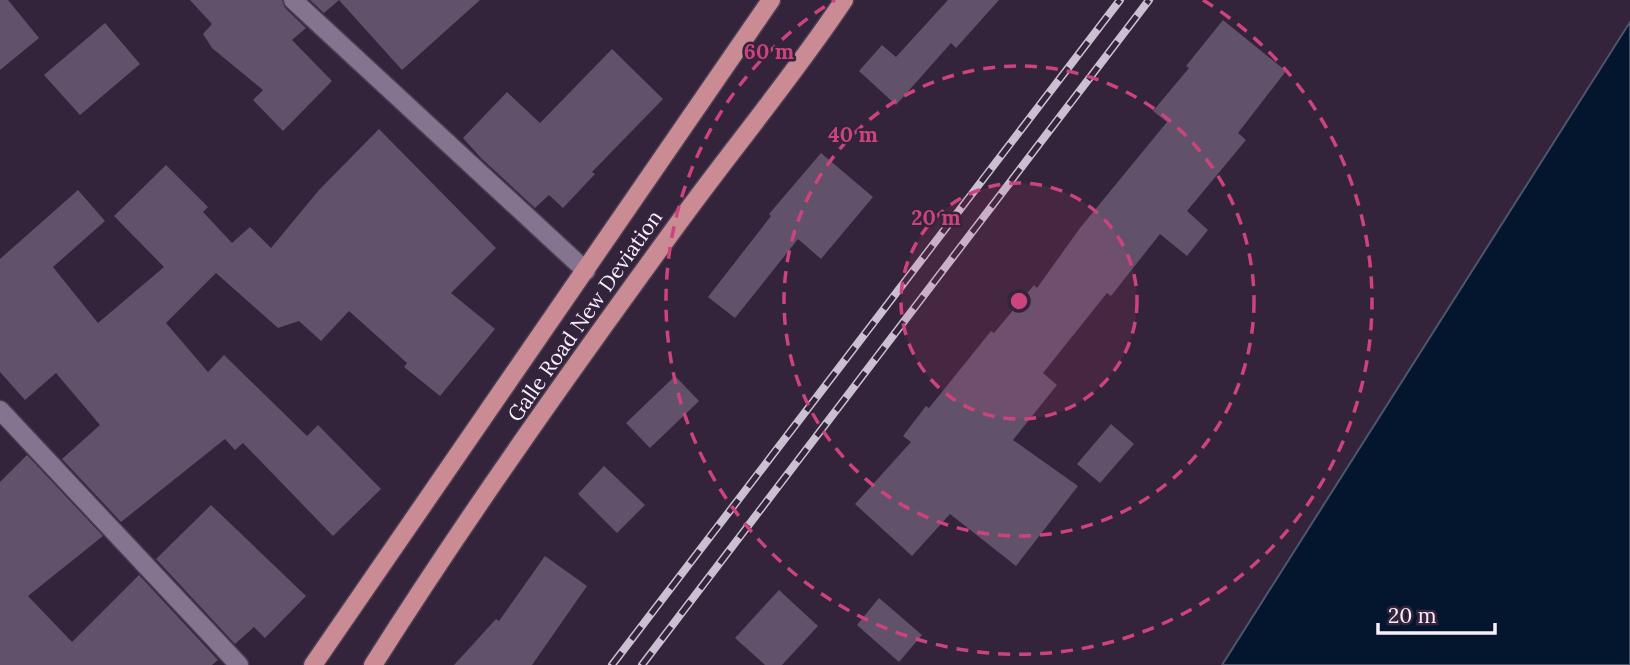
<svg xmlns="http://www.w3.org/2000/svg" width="1630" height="665" font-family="Lora,serif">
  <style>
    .water { fill: #03162d; stroke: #4c576c; stroke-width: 2 }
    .building { fill: #61516b }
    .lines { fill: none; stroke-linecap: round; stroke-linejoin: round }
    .minor-casing { stroke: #4b3f52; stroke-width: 21 }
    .major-casing { stroke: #4b3f52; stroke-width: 21 }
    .minor { stroke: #857490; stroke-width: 18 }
    .major { stroke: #cb8b94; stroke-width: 18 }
    .rail-casing { stroke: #cac0d1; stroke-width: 8 }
    .rail { stroke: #33243b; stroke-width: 5; stroke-dasharray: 16; stroke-linecap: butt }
    .ring { fill: none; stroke: #cd437c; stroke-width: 3.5; stroke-dasharray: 12 9 }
    .labels { text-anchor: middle; stroke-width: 5; stroke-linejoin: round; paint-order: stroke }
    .street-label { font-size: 21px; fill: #f8effe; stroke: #33243b }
    .centre { fill: #cd437c; stroke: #33243b; stroke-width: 3.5 }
    .ring-label { font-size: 21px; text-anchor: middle; font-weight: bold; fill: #cd437c; stroke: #33243b; stroke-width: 5; stroke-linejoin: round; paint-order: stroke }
  </style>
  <rect width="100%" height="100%" fill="#33243b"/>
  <path class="water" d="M1630,22V665H1222Z"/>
  <g class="building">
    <path d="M0,0H8L39,38L0,70Z"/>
    <path d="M190,0H282L285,8L306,28L292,40L332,81L283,131L253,100L263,90L212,48L203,34L212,24Z"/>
    <path d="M310,0H339L324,13Z"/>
    <path d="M339,0H480L402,70Z"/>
    <path d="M948,0H999L956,48L951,43L896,105L859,71L882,45L896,57Z"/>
    <path d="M1223,20L1286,71L1238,133L1246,140L1187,211L1208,230L1187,256L1160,234L1111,296L1107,293L1043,373L1057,385L1013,440L1078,486L1016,566L950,514L912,556L855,504L911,442L903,436L926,406L929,408L991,331L994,333L1034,285L1037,288L1080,228L1167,122L1153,111L1189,68L1186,66Z"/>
    <path d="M105,23L140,64L80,115L44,75Z"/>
    <path d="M612,49L663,99L592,172L595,174L563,208L549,195L535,208L481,158L463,138L507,92L540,123Z"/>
    <path d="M379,129L496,248L451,293L495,329L440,396L404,367L407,363L349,311L321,341L299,321L278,328L216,273L166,323L208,372L224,355L307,436L318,425L381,489L333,536L243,443L235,450L225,439L121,522L62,459L100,425L56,373L25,400L0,372V259L78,190L105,221L53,267L98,323L164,267L114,216L166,165L208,207L203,212L232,243L250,227L271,248L319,190Z"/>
    <path d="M821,153L873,197L821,259L798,239L735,318L708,297L771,216L769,214Z"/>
    <path d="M675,376L699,401L650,448L626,423Z"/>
    <path d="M1111,424L1134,444L1100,483L1077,464Z"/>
    <path d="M27,455L103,536L28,596L72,642L139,575L218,660L212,665H0V482Z"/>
    <path d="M604,466L645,505L617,533L578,494Z"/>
    <path d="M211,505L306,596L265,638L254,627L235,644L156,559Z"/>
    <path d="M545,556L587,586L532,665H454L496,619L499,621Z"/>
    <path d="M779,590L818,626L782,665H765L735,638Z"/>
    <path d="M879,598L922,635L899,662L857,625Z"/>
  </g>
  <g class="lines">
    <g class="minor-casing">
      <g id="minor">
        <path d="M293,0L586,271"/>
        <path d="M0,410L239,665"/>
      </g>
    </g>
    <g class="major-casing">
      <g id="major">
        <path d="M313,665L771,0"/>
        <path d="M373,665C468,515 572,369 677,225C732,149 792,78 844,0"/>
      </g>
    </g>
    <use href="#minor" class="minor"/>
    <use href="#major" class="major"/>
    <g class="rail-casing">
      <g id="rail">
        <path d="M612,665L1120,0"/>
        <path d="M642,665L1149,0"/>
      </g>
    </g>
    <use href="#rail" class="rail"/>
  </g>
  <circle cx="1019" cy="301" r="118" fill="#cd437c" fill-opacity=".12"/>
  <g class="ring">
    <circle cx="1019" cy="301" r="118"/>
    <circle cx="1019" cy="301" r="235"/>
    <path d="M1203 0A353 353 0 1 1 835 0"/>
  </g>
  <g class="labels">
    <g class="street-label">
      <text transform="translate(585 316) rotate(-55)" y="7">Galle Road New Deviation</text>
    </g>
  </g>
  <circle cx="1019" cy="301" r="10" class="centre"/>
  <g class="ring-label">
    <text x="769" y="59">60 m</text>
    <text x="853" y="142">40 m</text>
    <text x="936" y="225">20 m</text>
  </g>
  <path d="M1378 623v10h117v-10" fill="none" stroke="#f8effe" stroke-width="3.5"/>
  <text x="1388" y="623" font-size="21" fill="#f8effe" stroke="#33243b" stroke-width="5" paint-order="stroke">20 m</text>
</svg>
